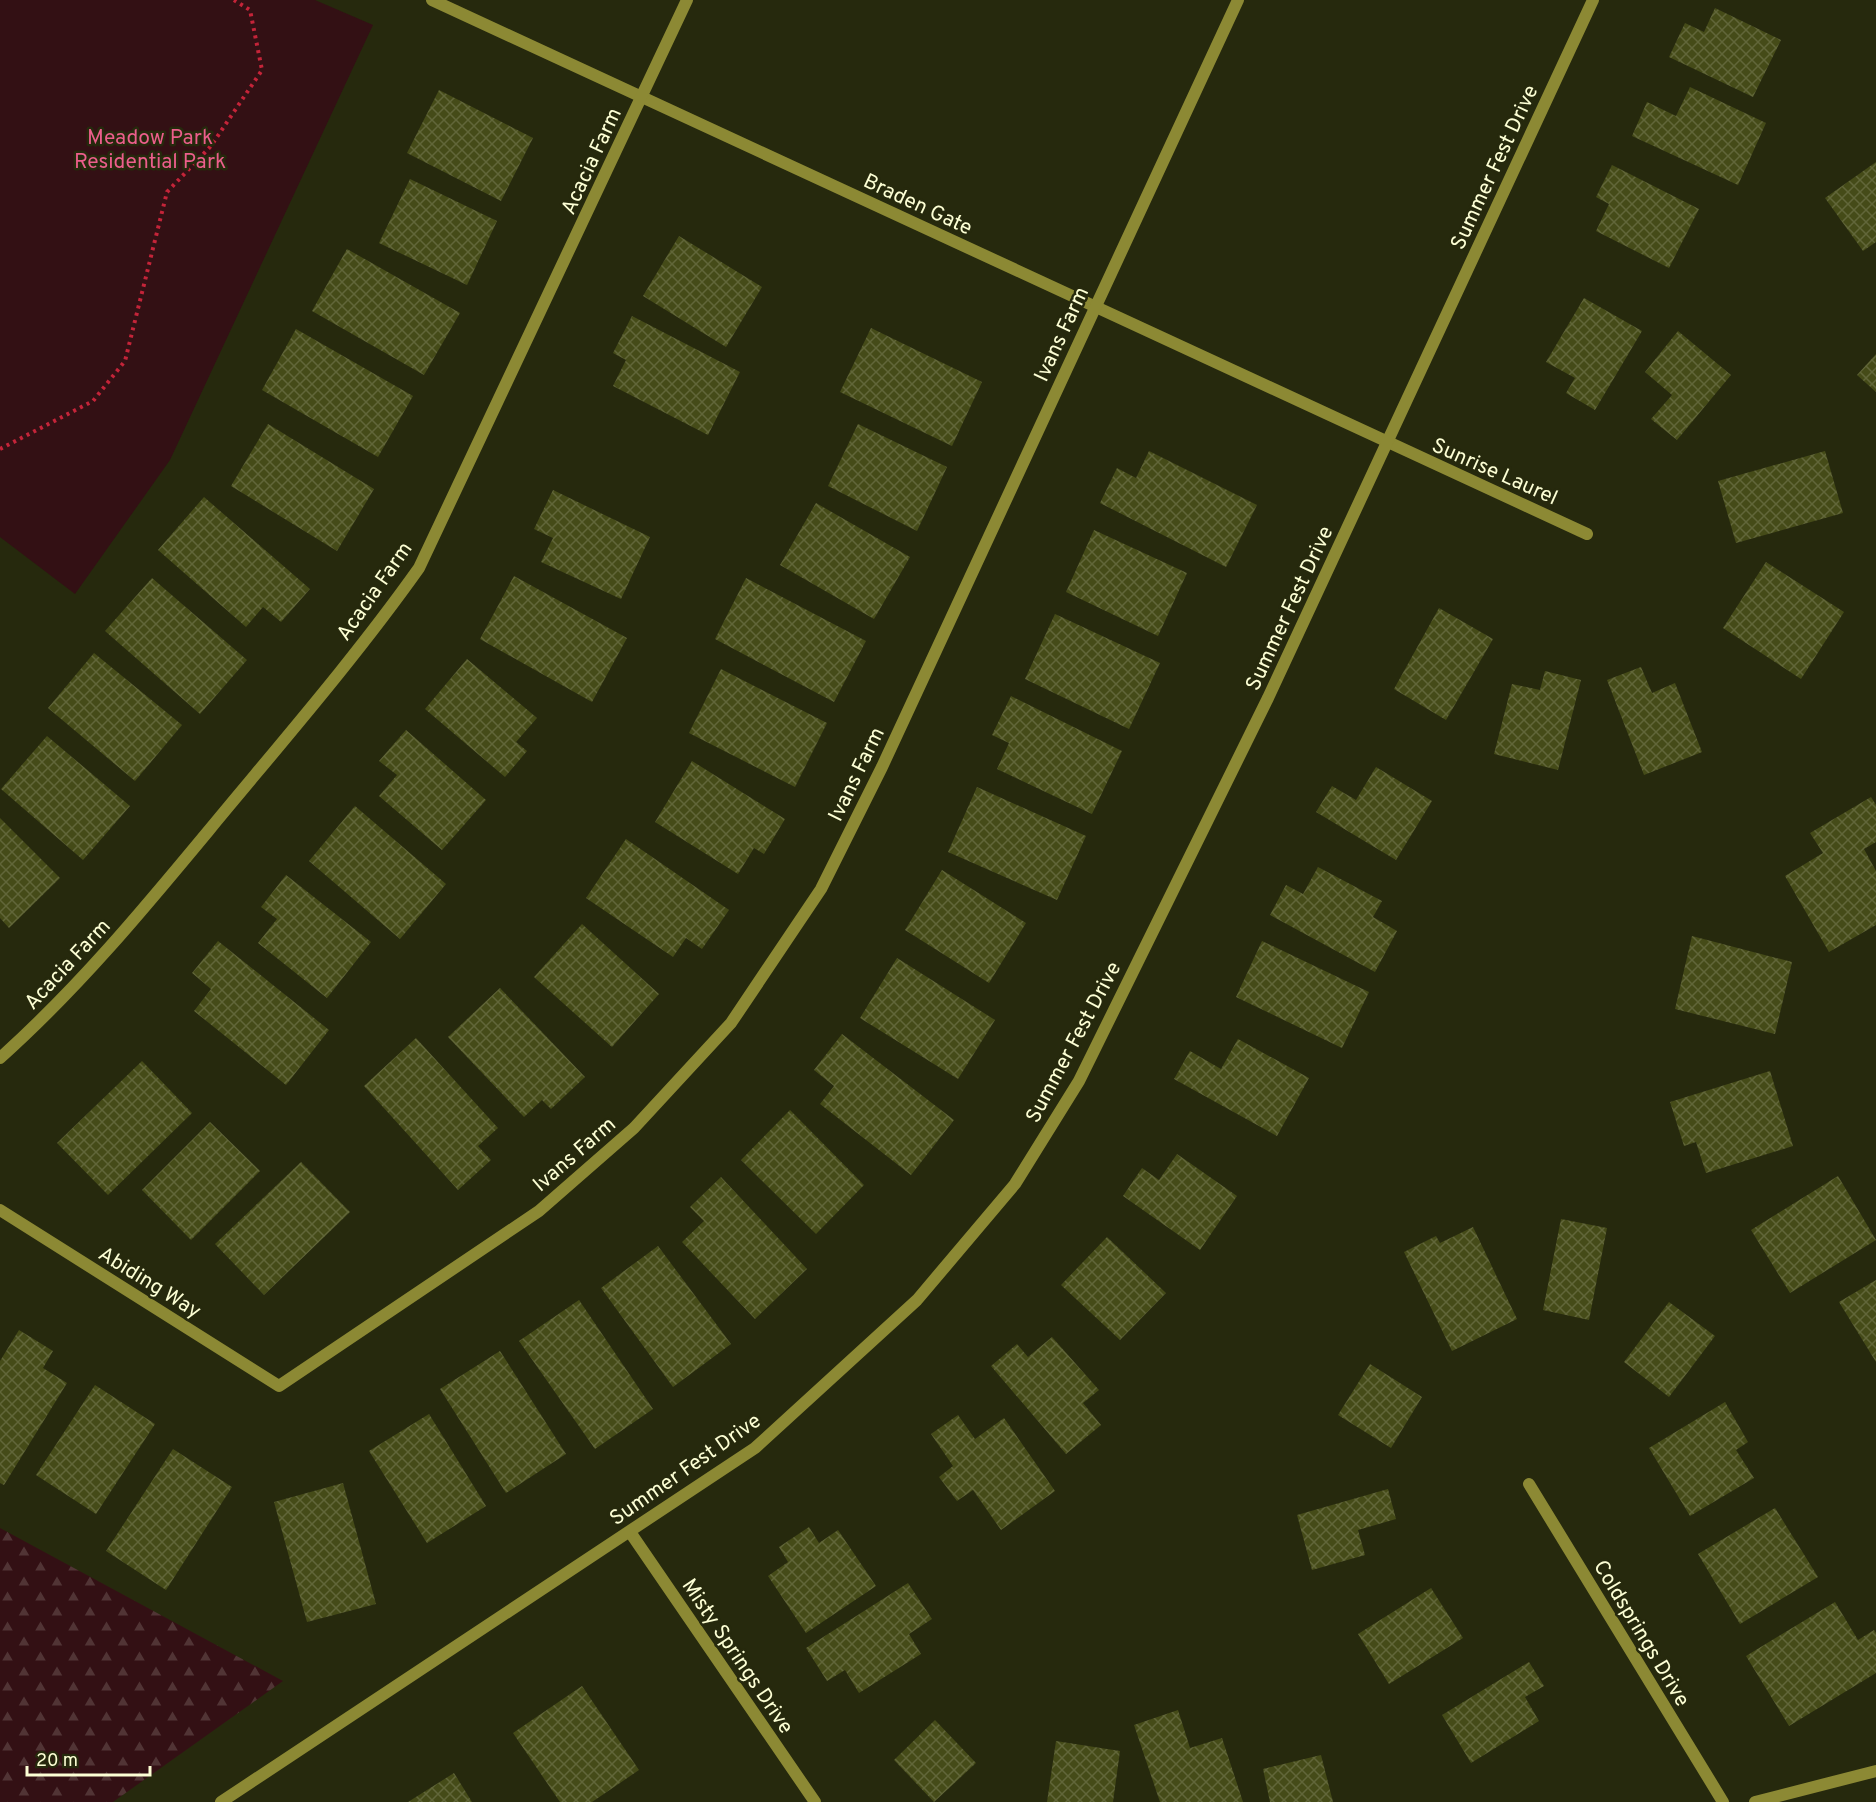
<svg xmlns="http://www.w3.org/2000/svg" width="1876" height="1802" font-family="Overpass,sans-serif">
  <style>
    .forest { fill: url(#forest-firs) }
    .park { fill: #331014 }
    .building { fill: url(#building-cross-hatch) }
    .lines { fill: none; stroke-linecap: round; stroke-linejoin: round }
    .path { stroke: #c42439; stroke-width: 4; stroke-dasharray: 3 4.5; stroke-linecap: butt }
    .minor { stroke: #8c8934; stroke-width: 12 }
    .tertiary { stroke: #8c8934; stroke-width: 12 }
    .labels { text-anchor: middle; stroke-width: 5; stroke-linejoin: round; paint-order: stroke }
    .park-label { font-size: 21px; fill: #ec5e8c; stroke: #26290d }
    .street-label { font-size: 21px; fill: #fdffd5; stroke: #26290d }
  </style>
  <defs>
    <pattern id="forest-firs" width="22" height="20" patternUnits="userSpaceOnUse" patternTransform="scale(1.5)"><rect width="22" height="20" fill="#331014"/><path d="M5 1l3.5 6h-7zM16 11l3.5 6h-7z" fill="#513435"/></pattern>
    <pattern id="building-cross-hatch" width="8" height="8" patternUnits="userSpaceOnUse" patternTransform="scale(1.5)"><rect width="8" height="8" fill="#454b18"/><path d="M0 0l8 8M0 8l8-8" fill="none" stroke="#616639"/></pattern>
  </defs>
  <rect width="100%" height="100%" fill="#26290d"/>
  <path class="forest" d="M0,1528L283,1681L113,1802H0Z"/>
  <path class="park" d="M0,0H315L373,25L170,460L75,594L0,537Z"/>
  <g class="building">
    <path d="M1715,8L1781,40L1753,97L1669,57L1685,23L1704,32Z"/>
    <path d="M1690,87L1766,123L1738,185L1632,136L1647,102L1676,116Z"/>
    <path d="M439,90L533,138L501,201L407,153Z"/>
    <path d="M1876,162V242L1863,251L1825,198Z"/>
    <path d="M1612,165L1699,209L1669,268L1596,231L1609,204L1596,197Z"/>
    <path d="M410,179L497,221L467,285L379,243Z"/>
    <path d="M679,236L762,287L726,347L643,296Z"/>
    <path d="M347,249L460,313L424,375L312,311Z"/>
    <path d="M1584,298L1642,331L1595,410L1566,393L1575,378L1546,362Z"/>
    <path d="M632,316L740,372L708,435L613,386L626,360L613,353Z"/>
    <path d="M871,328L982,382L952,446L840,392Z"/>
    <path d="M296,329L413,396L378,457L262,390Z"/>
    <path d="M1678,331L1731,375L1677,440L1651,419L1672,395L1645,372Z"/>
    <path d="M1876,354V392L1857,375Z"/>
    <path d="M268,424L374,489L337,551L231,486Z"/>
    <path d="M858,424L947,467L917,531L828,486Z"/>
    <path d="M1149,451L1257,505L1226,567L1100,503L1117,468L1136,478Z"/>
    <path d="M1825,451L1843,513L1736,543L1718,481Z"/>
    <path d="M553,490L650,537L621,599L541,562L553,538L534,529Z"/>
    <path d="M204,497L310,589L281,622L263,607L246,627L158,550Z"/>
    <path d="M816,503L910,557L874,619L780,565Z"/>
    <path d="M1094,530L1187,573L1158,636L1066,592Z"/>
    <path d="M1766,562L1844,612L1801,679L1723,628Z"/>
    <path d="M514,576L627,638L592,702L480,639Z"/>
    <path d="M152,578L247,660L200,714L105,631Z"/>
    <path d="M746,578L866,641L834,702L715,639Z"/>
    <path d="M1439,608L1493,639L1446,720L1394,689Z"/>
    <path d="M1055,614L1160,663L1129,729L1025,679Z"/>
    <path d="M94,653L182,725L135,781L48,708Z"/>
    <path d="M467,659L537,718L516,742L527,751L505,777L425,709Z"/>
    <path d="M1641,667L1652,693L1675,683L1702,752L1644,775L1607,680Z"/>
    <path d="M721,669L827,723L795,787L689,733Z"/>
    <path d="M1545,671L1581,680L1558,770L1494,754L1512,684L1540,690Z"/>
    <path d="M1011,696L1122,751L1092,814L997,769L1009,743L992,735Z"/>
    <path d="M406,730L486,800L442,850L379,796L397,775L379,761Z"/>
    <path d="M47,736L130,806L83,860L1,789Z"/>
    <path d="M692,761L785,819L764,854L754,848L738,874L655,822Z"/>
    <path d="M1376,767L1432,801L1396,860L1316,812L1332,786L1356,800Z"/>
    <path d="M977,787L1086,836L1057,900L948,852Z"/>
    <path d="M1871,797L1876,805V842L1864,849L1876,871V925L1829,952L1785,876L1823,853L1810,833Z"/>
    <path d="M355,806L446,884L400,939L309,861Z"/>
    <path d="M0,818L60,878L9,928L0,918Z"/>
    <path d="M626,839L729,910L702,949L686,938L673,957L586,898Z"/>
    <path d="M1318,867L1382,901L1373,917L1397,931L1375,972L1270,915L1286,885L1303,894Z"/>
    <path d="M942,870L1026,923L989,983L905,930Z"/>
    <path d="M286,875L371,942L327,998L258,943L277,919L261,907Z"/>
    <path d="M582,924L659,994L612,1047L534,977Z"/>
    <path d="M1692,936L1792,962L1775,1034L1675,1009Z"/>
    <path d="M218,941L329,1030L286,1085L194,1011L211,989L192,973Z"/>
    <path d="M1262,941L1369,992L1342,1048L1236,997Z"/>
    <path d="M897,958L995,1020L958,1079L860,1018Z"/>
    <path d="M500,988L585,1077L551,1109L542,1100L524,1117L448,1037Z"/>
    <path d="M842,1034L954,1120L911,1175L820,1104L834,1086L814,1070Z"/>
    <path d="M416,1038L498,1128L478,1146L491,1160L458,1190L364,1086Z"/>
    <path d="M1238,1039L1309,1078L1277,1136L1174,1079L1190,1051L1221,1069Z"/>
    <path d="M142,1061L192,1113L108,1195L57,1143Z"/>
    <path d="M1770,1071L1793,1146L1706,1173L1696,1142L1684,1146L1670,1102Z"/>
    <path d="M790,1110L864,1185L816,1234L741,1160Z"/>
    <path d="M210,1122L260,1171L191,1240L142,1190Z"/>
    <path d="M1177,1154L1237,1196L1200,1250L1123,1196L1142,1168L1159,1180Z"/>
    <path d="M301,1162L350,1212L264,1295L215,1244Z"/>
    <path d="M1838,1176L1876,1240L1790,1293L1751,1230Z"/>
    <path d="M721,1177L807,1269L755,1319L682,1242L704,1221L690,1207Z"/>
    <path d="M1561,1219L1607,1228L1589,1320L1543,1310Z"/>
    <path d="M1473,1227L1517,1319L1452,1351L1404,1252L1436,1236L1440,1243Z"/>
    <path d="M1107,1237L1166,1293L1120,1340L1061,1285Z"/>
    <path d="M658,1246L731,1344L673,1387L601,1288Z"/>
    <path d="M1876,1280V1362L1839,1302Z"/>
    <path d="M579,1300L653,1409L595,1449L519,1341Z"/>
    <path d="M1669,1302L1715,1336L1669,1397L1624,1362Z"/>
    <path d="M19,1330L53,1351L43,1368L67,1383L4,1485L0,1483V1361Z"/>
    <path d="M1052,1337L1099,1390L1083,1403L1101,1425L1066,1454L991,1366L1017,1344L1028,1357Z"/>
    <path d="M500,1351L566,1454L506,1493L440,1389Z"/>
    <path d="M1370,1364L1422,1397L1391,1448L1338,1415Z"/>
    <path d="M95,1385L155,1424L96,1514L36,1475Z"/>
    <path d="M1725,1402L1748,1442L1736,1450L1754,1478L1690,1516L1649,1448Z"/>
    <path d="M429,1414L486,1506L427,1543L369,1451Z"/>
    <path d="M958,1415L975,1439L1004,1418L1055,1491L1001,1530L973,1490L957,1501L939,1477L953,1466L931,1434Z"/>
    <path d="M173,1449L232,1487L166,1590L106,1551Z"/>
    <path d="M343,1483L376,1604L307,1622L274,1502Z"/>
    <path d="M1388,1489L1396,1519L1358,1530L1365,1555L1312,1570L1297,1515Z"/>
    <path d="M1775,1508L1818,1577L1740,1624L1698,1554Z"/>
    <path d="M809,1527L819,1543L838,1530L876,1586L806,1633L768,1576L788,1562L779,1547Z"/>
    <path d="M908,1583L932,1619L909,1634L921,1654L859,1693L845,1670L827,1681L806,1648Z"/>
    <path d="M1431,1588L1463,1638L1389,1684L1358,1634Z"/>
    <path d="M1835,1602L1858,1640L1874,1630L1876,1633V1673L1789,1726L1746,1656Z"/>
    <path d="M1529,1662L1544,1686L1525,1697L1539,1721L1471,1763L1442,1715Z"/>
    <path d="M582,1686L639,1770L592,1802H560L513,1733Z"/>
    <path d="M1178,1710L1190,1748L1222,1738L1243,1802H1160L1134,1725Z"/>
    <path d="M935,1720L976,1763L934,1802L894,1760Z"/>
    <path d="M1056,1741L1120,1751L1113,1802H1047Z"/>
    <path d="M1321,1755L1333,1802H1270L1263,1769Z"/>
    <path d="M454,1773L472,1802H408Z"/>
  </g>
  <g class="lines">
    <path class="path" d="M0,449L93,401L125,361L167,192L211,146L262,70L250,10L234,0"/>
    <g class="minor">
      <path d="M432,0L1587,534"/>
      <path d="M0,1058C86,981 155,895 229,806C294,728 360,651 419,568L687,0"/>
      <path d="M0,1210L279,1386L539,1211L634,1128L731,1023L821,889L882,767L1238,0"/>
      <path d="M1529,1484L1723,1802"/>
      <path d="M630,1532L815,1802"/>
      <path d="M1755,1802L1876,1771"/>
    </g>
    <path class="tertiary" d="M221,1802L755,1448L917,1300L1015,1184L1079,1081L1268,698L1593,0"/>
  </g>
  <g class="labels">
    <g class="park-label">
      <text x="150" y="144">Meadow Park<tspan x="150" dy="24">Residential Park</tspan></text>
    </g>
    <g class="street-label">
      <text transform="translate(591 161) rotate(-65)" y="7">Acacia Farm</text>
      <text transform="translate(1494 167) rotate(-65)" y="7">Summer Fest Drive</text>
      <text transform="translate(918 204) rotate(25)" y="7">Braden Gate</text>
      <text transform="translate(1061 334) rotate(-65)" y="7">Ivans Farm</text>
      <text transform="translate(1495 471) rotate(24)" y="7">Sunrise Laurel</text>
      <text transform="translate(374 591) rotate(-55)" y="7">Acacia Farm</text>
      <text transform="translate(1289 608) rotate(-65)" y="7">Summer Fest Drive</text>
      <text transform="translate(856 774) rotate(-64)" y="7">Ivans Farm</text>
      <text transform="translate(67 964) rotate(-47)" y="7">Acacia Farm</text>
      <text transform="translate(1073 1042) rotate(-62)" y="7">Summer Fest Drive</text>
      <text transform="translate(574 1154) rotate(-41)" y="7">Ivans Farm</text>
      <text transform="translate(150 1282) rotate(32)" y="7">Abiding Way</text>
      <text transform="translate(685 1469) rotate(-35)" y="7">Summer Fest Drive</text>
      <text transform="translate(1642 1633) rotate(59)" y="7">Coldsprings Drive</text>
      <text transform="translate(738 1656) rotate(56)" y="7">Misty Springs Drive</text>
    </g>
  </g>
  <path d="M27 1766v9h123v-9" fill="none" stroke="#fdffd5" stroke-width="3"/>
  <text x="36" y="1766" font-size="18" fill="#fdffd5" stroke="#26290d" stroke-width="4.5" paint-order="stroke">20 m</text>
</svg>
